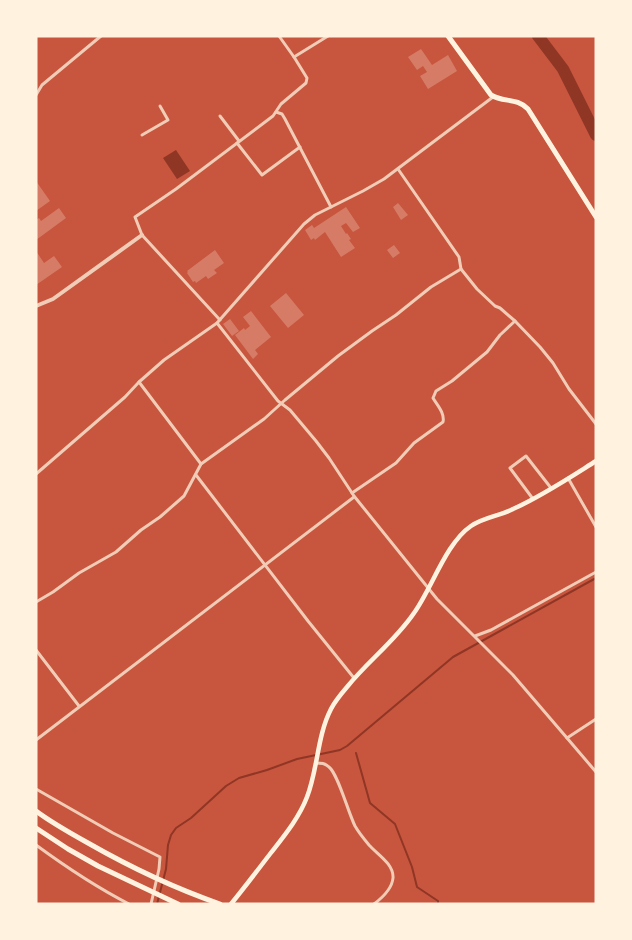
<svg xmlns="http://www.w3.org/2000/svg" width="632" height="940" font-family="'PT Serif',serif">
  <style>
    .water { fill: #8f3625 }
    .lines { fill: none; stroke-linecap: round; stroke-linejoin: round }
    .stream { stroke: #8f3625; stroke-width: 2 }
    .river { stroke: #8f3625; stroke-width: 12 }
    .building { fill: #d67c66 }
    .minor { stroke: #f1ccb7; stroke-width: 3 }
    .tertiary { stroke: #f1ccb7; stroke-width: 4 }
    .secondary { stroke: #fff3e0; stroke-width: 4.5 }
    .primary { stroke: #fff3e0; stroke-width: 5 }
    .trunk { stroke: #fff3e0; stroke-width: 5 }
  </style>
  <rect width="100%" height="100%" fill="#c8553d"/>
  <path class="water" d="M176,150L190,171L177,179L163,158Z"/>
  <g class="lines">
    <g class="stream">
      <path d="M356,753L370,803L395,824L412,867L417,887L438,901V904"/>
      <path d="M157,904L166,869L168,845L171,835L176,828L191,818L226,786L239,778L267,770L297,759L340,750L347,746L453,657L596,578"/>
    </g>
    <path class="river" d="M538,36L563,69L596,135"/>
  </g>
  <g class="building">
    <path d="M421,49L432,65L448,55L457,71L428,89L420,76L427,72L423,66L417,70L408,57Z"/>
    <path d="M36,181L50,201L36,211Z"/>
    <path d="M398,203L408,215L401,220L393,207Z"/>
    <path d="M346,207L360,228L353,232L346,223L341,226L346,234L347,233L351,239L349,240L355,248L341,257L325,232L315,240L314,238L311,240L305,230L312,225L314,228Z"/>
    <path d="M59,208L66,218L36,240V220L39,218L41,221Z"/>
    <path d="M394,245L400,253L393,258L387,250Z"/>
    <path d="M215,250L224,263L214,270L217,273L208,279L206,276L196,283L195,281L193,282L187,273L188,272L187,271Z"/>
    <path d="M36,251L44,263L54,256L62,267L36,285Z"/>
    <path d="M286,293L304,315L288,328L270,306Z"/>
    <path d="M251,311L271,337L255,350L258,354L253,359L235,335L244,328L245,330L250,326L243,317Z"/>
    <path d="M230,319L239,331L232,336L223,324Z"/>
  </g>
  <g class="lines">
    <g class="minor">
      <path d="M279,36L294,57"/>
      <path d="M36,95L42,85L101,36"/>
      <path d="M276,112L282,114L285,119L331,207"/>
      <path d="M220,116L239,141"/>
      <path d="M142,135L168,120L160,106"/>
      <path d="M237,143L262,175L300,147"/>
      <path d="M398,169L459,257L461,269L477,289L495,306L500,308L515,321L540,347L553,363L569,389L596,424"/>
      <path d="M220,320L142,235L135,217L176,189L273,116L281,104L306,83L307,78L294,57L328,36"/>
      <path d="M217,323L278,401L290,410L316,441L329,458L354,496L437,599L513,675L567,738"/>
      <path d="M139,382L201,464"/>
      <path d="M36,474L125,397L139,382L164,360L217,323L304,224L315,215L363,191L384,179L493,97"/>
      <path d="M196,475L308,621L354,678"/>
      <path d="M568,478L596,527"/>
      <path d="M352,493L396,463L414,443L443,422C445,413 437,405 433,398L436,391L452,381L487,352L500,335L515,321"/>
      <path d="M533,499L510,468L526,456L551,488"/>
      <path d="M36,602L53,592L79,573L116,552L141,530L160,517L184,496L201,464L264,419L285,400L338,356L372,331L396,315L431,287L461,269"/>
      <path d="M475,636L491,630L596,572"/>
      <path d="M36,650L79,706"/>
      <path d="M596,719L567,738L596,772"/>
      <path d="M36,740L354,497"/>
      <path d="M316,763C321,763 325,763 329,767C338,774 348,812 355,826C359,833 364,839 369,845C377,854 394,864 393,878C392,889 382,898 374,904"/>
      <path d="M36,789L113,833L160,857L159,869L151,904"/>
      <path d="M36,845C66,867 96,887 129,904"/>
    </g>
    <path class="tertiary" d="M36,306L53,299L142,235"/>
    <path class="secondary" d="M231,904C244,888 257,871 270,854C284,836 299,818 307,797C318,769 317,736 331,709C335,701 341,694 347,687C368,661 395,641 414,613C432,588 446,543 471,526C484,517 500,516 513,509C542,496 569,478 596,461"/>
    <path class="primary" d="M448,36L491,95C504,103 516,97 528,109L596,217"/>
    <g class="trunk">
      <path d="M36,811C52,823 70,833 88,843C130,867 174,888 220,904"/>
      <path d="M36,828L68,849L98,866L178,904"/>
    </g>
  </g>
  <rect width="632" height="940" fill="none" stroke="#fff3e0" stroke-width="75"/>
</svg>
